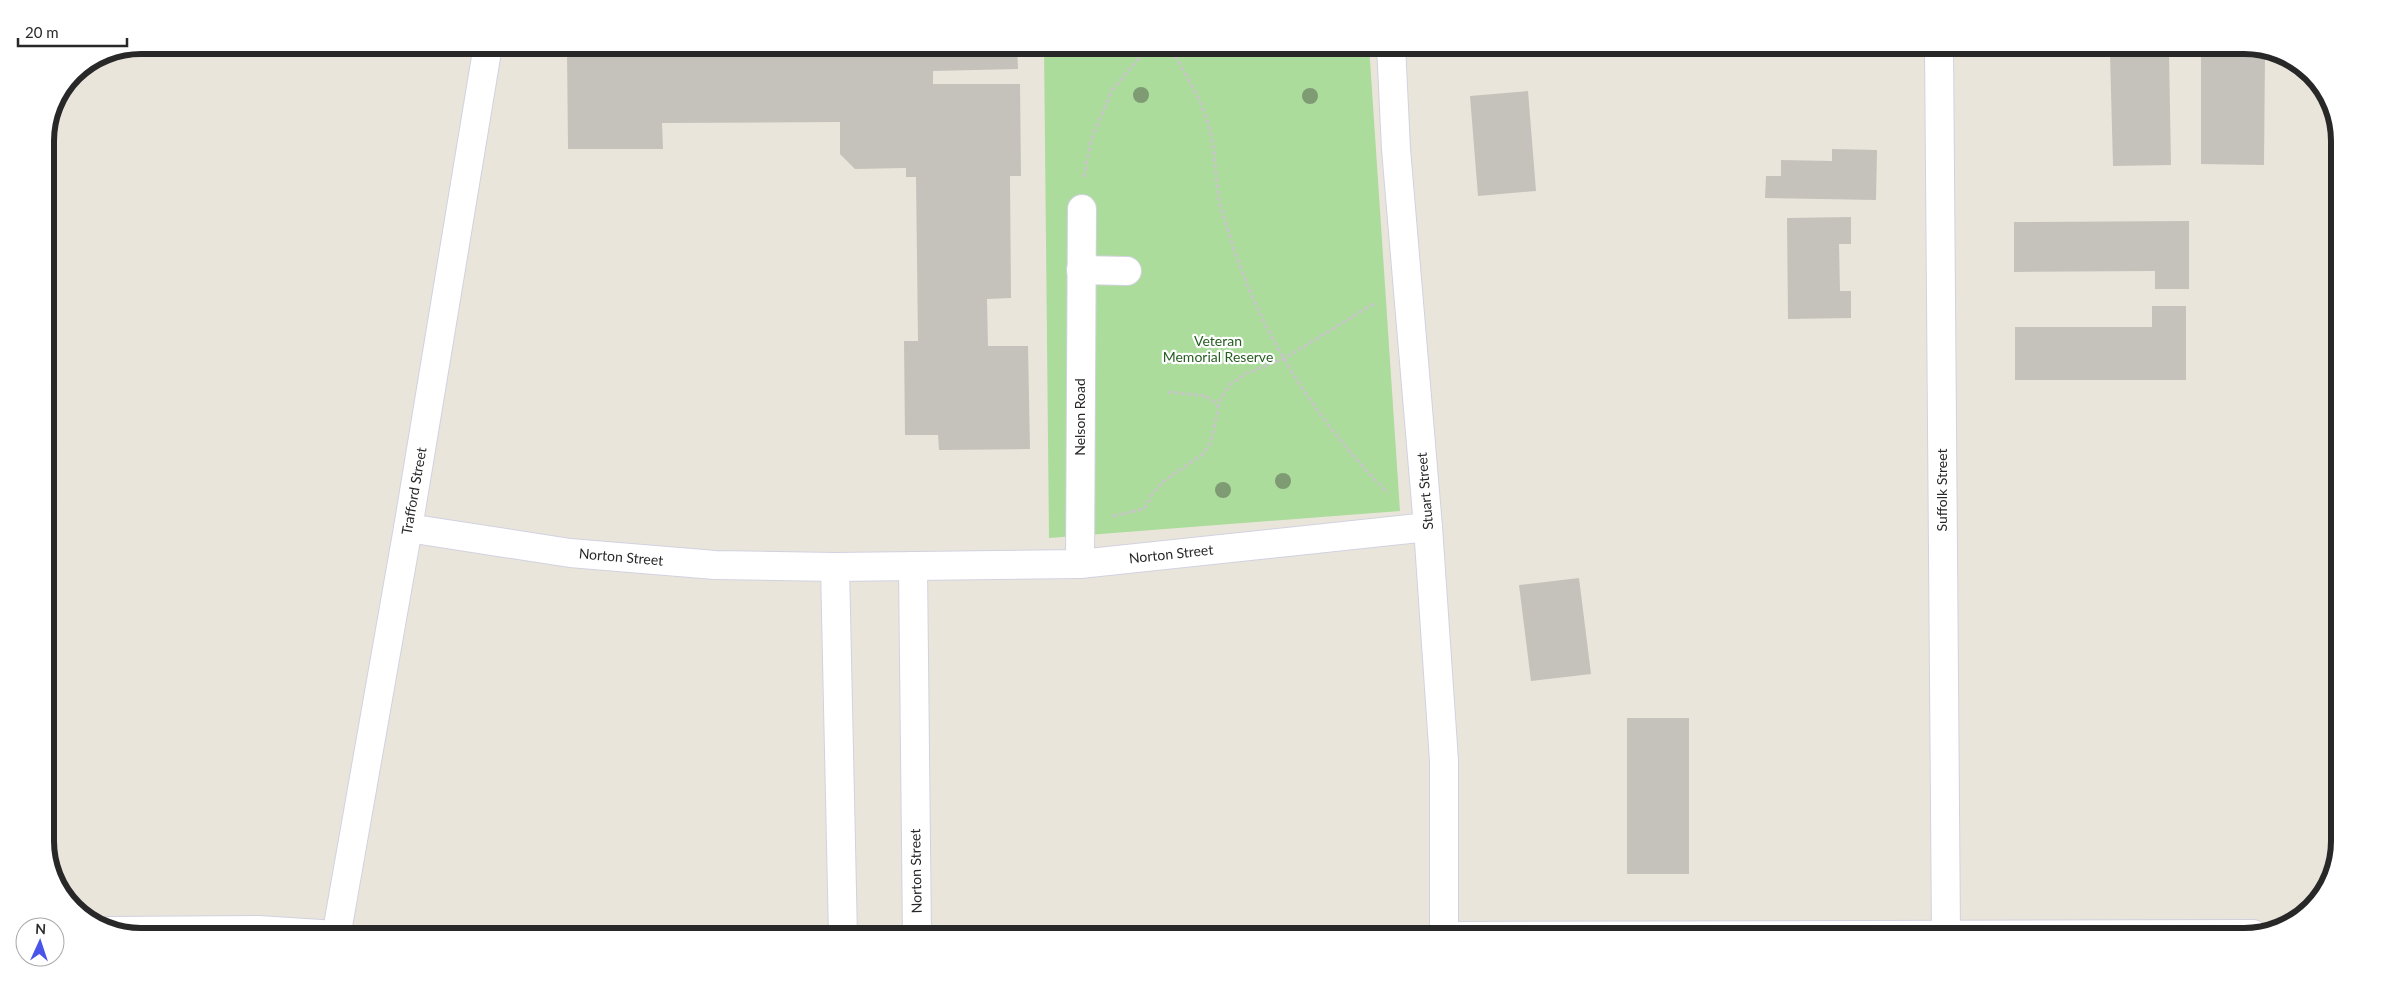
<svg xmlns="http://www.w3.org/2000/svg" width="2385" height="982" font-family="Lato,sans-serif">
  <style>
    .green { fill: #abdc9c }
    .building { fill: #c5c2bb }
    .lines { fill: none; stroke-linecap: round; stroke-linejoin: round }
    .minor-casing { stroke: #d1d2e0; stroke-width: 30 }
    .path { stroke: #c7c7c7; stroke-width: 3; stroke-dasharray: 4 2.5; stroke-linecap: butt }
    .minor { stroke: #fff; stroke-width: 28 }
    .tree { fill: #7e9b74 }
    .labels { text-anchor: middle; stroke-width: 4.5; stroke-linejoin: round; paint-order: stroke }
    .park-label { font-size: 14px; fill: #255e1f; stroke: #fff }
    .street-label { font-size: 14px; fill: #282828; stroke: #fff }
    .rim { fill: none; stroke: #282828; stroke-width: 6 }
  </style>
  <rect width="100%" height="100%" fill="#eae5db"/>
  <path class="green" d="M1044,45H1369L1400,511L1049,538Z"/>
  <g class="building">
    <path d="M633,45H1017L1018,69L933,71V84H1020L1021,176H1010L1011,298L987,299L988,346H1028L1030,449L939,450L938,435H905L904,341H918L916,177H906V168L855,169L840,154V122L662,123L663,149H568L567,51H633Z"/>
    <path d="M2169,53L2171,165L2113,166L2110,54Z"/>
    <path d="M2201,55H2265L2264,165L2201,164Z"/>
    <path d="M1528,91L1536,191L1478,196L1470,96Z"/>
    <path d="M1832,149L1877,150L1876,200L1765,198L1766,176H1781V160L1832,161Z"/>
    <path d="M1851,217V244H1839L1840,291H1851V318L1788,319L1787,218Z"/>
    <path d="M2189,221V289H2155V271L2014,272V222Z"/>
    <path d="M2152,306H2186V380H2015V327H2152Z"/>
    <path d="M1579,578L1591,674L1531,681L1519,585Z"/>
    <rect x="1627" y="718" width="62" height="156"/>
  </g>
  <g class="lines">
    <g class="minor-casing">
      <g id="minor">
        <path d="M1391,45L1396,149L1428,527L1444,761V937"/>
        <path d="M1939,45L1946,934"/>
        <path d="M1081,270L1127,271"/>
        <path d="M408,528L570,553L715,565L835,567L1080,564L1428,527"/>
        <path d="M1080,564L1082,209"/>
        <path d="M913,566L917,937"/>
        <path d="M835,567L843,937"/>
        <path d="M108,931L258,930L336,935"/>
        <path d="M1444,936L2253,934"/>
        <path d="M336,937L408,528L488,45"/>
      </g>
    </g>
    <g class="path">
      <path d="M1168,45C1184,70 1200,97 1209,126C1215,148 1215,171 1218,193C1220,206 1224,218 1228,230C1257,329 1316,421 1388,493"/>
      <path d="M1084,177L1091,140L1112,90L1146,50L1154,45"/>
      <path d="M1168,392L1206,396L1219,406"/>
      <path d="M1113,516L1144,509L1153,493L1164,481L1203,454L1211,442L1220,400L1230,385L1245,374L1285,358L1375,303"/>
    </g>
    <use href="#minor" class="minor"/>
  </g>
  <g class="tree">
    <circle cx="1141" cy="95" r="8"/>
    <circle cx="1310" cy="96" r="8"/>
    <circle cx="1283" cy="481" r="8"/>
    <circle cx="1223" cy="490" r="8"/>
  </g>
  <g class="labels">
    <g class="park-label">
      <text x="1218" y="346">Veteran<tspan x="1218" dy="16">Memorial Reserve</tspan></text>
    </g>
    <g class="street-label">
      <text transform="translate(1080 417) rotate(-90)" y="5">Nelson Road</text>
      <text transform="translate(1942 490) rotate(-90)" y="5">Suffolk Street</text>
      <text transform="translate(414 491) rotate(-80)" y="5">Trafford Street</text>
      <text transform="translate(1425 491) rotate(-95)" y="5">Stuart Street</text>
      <text transform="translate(1171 554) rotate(-6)" y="5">Norton Street</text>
      <text transform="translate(621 557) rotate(5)" y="5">Norton Street</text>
      <text transform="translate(916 871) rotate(-91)" y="5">Norton Street</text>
    </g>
  </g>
  <path d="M0 0H2385V982H0ZM141 54H2244A87 87 0 0 1 2331 141V841A87 87 0 0 1 2244 928H141A87 87 0 0 1 54 841V141A87 87 0 0 1 141 54Z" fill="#fff" fill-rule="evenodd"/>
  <path class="rim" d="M141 54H2244A87 87 0 0 1 2331 141V841A87 87 0 0 1 2244 928H141A87 87 0 0 1 54 841V141A87 87 0 0 1 141 54Z"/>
  <g transform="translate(40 942) rotate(3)"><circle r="24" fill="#ffffff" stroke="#a9a9a9"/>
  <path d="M0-4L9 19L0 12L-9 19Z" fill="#4854ea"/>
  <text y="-8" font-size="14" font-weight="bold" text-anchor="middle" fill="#282828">N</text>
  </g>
  <path d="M18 38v8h109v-8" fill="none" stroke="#282828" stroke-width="2.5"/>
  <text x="25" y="38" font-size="15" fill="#282828" stroke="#ffffff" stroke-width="4" paint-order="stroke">20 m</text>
</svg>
